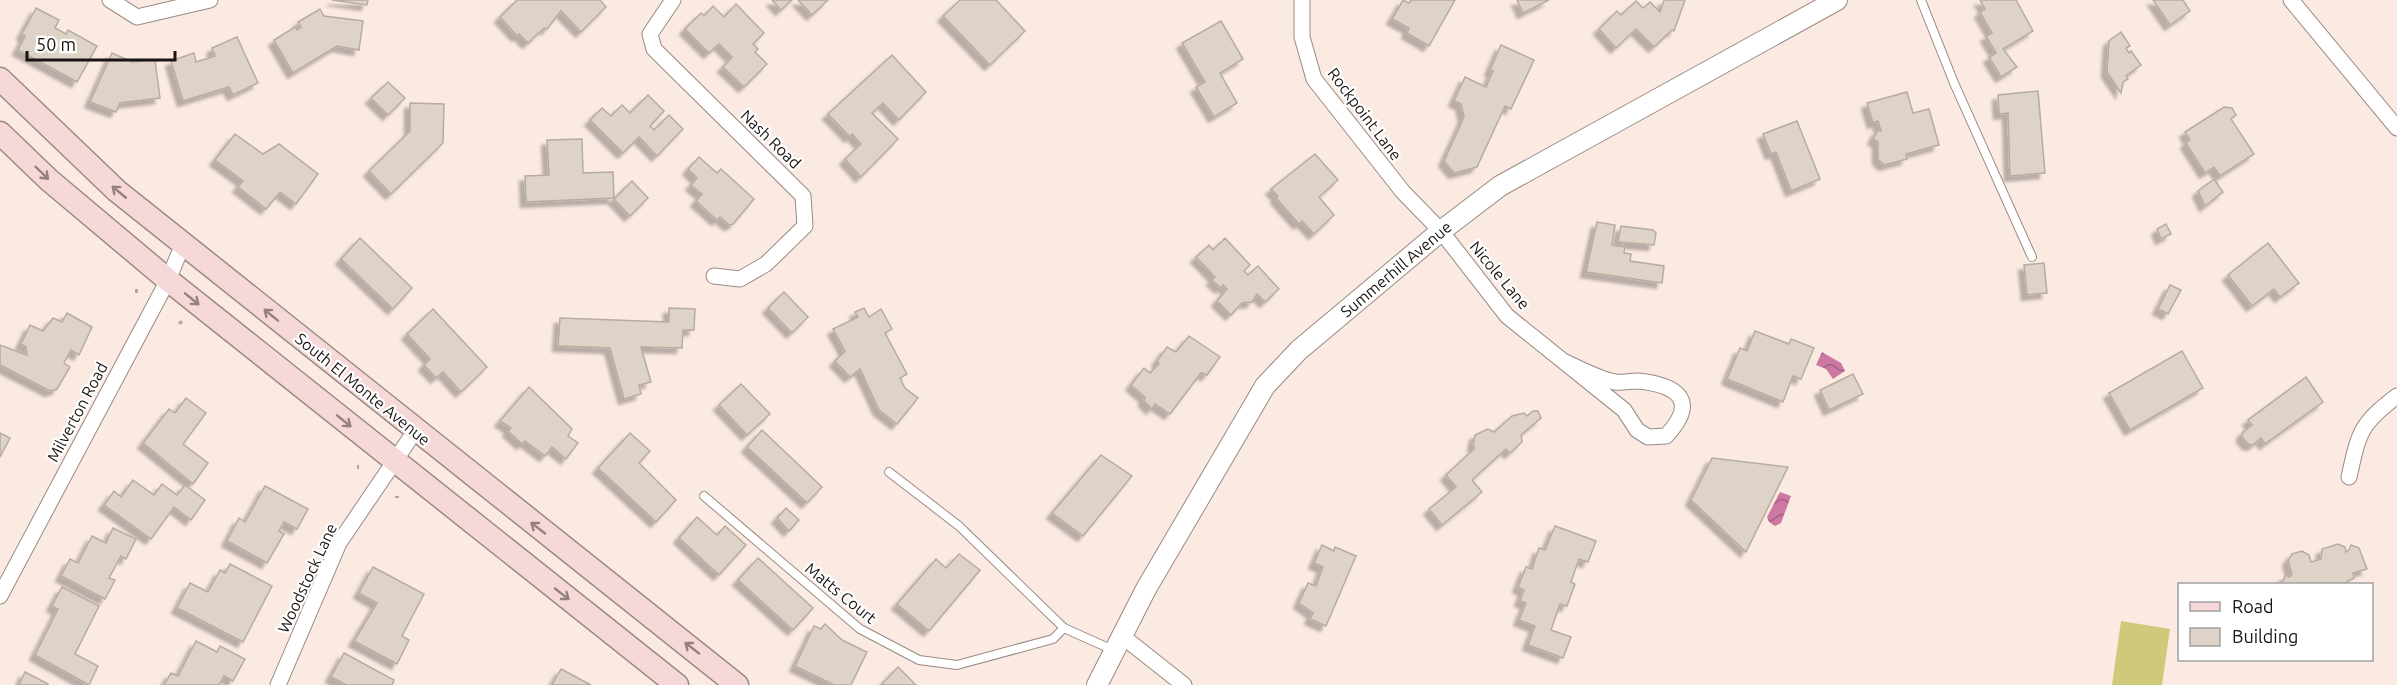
<svg xmlns="http://www.w3.org/2000/svg" width="2397" height="685" font-family="Ubuntu,sans-serif">
  <style>
    .grass { fill: #cec97b }
    .water { fill: url(#water-waves) }
    .building { fill: #ddd3c6; stroke: #b6ac9f; stroke-width: 1.5; filter: url(#shadow) }
    .lines { fill: none; stroke-linecap: round; stroke-linejoin: round }
    .service-casing { stroke: #998a82; stroke-width: 10 }
    .minor-casing { stroke: #998a82; stroke-width: 17 }
    .tertiary-casing { stroke: #998a82; stroke-width: 22 }
    .secondary-casing { stroke: #998a82; stroke-width: 25 }
    .path { stroke: #b4a7a0; stroke-width: 4; stroke-dasharray: 4.5 3; stroke-linecap: butt }
    .service { stroke: #fff; stroke-width: 8 }
    .minor { stroke: #fff; stroke-width: 15 }
    .tertiary { stroke: #fff; stroke-width: 20 }
    .secondary { stroke: #f6d8d9; stroke-width: 22 }
    .oneway { stroke: #93807f }
    .labels { text-anchor: middle; stroke-width: 4.5; stroke-linejoin: round; paint-order: stroke }
    .street-label { font-size: 16px; fill: #1a1512; stroke: #fff }
  </style>
  <defs>
    <pattern id="water-waves" width="16" height="10" patternUnits="userSpaceOnUse" patternTransform="scale(1.5)"><rect width="16" height="10" fill="#cc78a2"/><path d="M0 5q4-4 8 0t8 0" fill="none" stroke="#a56183"/></pattern>
    <filter id="shadow"><feDropShadow dx="-5.5" dy="5.5" stdDeviation="1.5" flood-color="#0004"/></filter>
  </defs>
  <rect width="100%" height="100%" fill="#fbeae2"/>
  <path class="grass" d="M2121,621L2170,629L2162,685H2112Z"/>
  <g class="water">
    <path d="M1822,352L1841,363L1845,371L1833,379L1826,369L1816,365Z"/>
    <path d="M1780,492L1791,496L1781,523L1775,526L1769,522L1767,517Z"/>
  </g>
  <g class="building">
    <path d="M332,0H368L367,5Z"/>
    <path d="M517,0H600L606,7L581,32L561,11L547,29L544,28L528,43L519,34L517,36L500,17Z"/>
    <path d="M772,0H792L781,10Z"/>
    <path d="M798,0H828L812,15Z"/>
    <path d="M960,0H996L1025,31L990,65L943,16Z"/>
    <path d="M1403,0L1409,3L1411,0H1455L1429,46L1407,33L1409,28L1392,19Z"/>
    <path d="M1517,0H1549L1523,13Z"/>
    <path d="M1664,0H1685L1674,31L1672,30L1654,47L1636,29L1616,48L1599,29L1617,11L1621,15L1636,1L1643,8L1650,2L1660,12Z"/>
    <path d="M1980,0H2016L2033,31L2003,49L2017,67L2001,77L1989,57L1996,53L1986,36L1992,33L1980,12L1985,9Z"/>
    <path d="M2153,0H2183L2190,11L2170,25Z"/>
    <path d="M736,4L764,33L753,44L758,49L755,52L767,64L744,87L723,67L732,57L719,44L709,53L685,29L701,13L704,16L713,6L724,17Z"/>
    <path d="M36,8L59,20L55,28L66,34L68,30L97,46L77,82L18,50L25,36L22,34Z"/>
    <path d="M320,9L324,16L363,21L359,50L337,46L293,73L274,40L295,27L297,30L301,27L298,22Z"/>
    <path d="M1221,21L1243,59L1220,73L1237,103L1214,117L1196,87L1205,82L1182,43Z"/>
    <path d="M2121,32L2130,46L2126,48L2129,53L2131,51L2141,65L2126,76L2128,79L2123,82L2121,93L2107,72L2109,41Z"/>
    <path d="M237,37L258,83L233,95L229,87L183,101L171,61L194,53L196,62L215,56L212,48Z"/>
    <path d="M1501,45L1534,60L1511,109L1505,106L1477,167L1454,173L1444,161L1464,117L1461,104L1454,101L1465,77L1486,87L1493,71L1490,70Z"/>
    <path d="M112,53L132,62L155,60L160,98L120,103L116,112L90,102Z"/>
    <path d="M892,55L926,92L899,120L883,103L872,113L898,139L861,177L845,159L861,144L852,134L850,137L828,114Z"/>
    <path d="M388,82L405,98L388,115L371,98Z"/>
    <path d="M2038,91L2045,173L2010,176L2008,113L1999,114L1998,95Z"/>
    <path d="M1907,92L1913,113L1929,109L1939,145L1906,154L1907,159L1884,165L1878,159V142L1873,139L1878,130L1881,131L1878,121L1873,123L1867,103Z"/>
    <path d="M648,95L664,111L650,126L654,130L669,115L683,129L657,156L639,137L623,153L590,120L602,108L611,116L622,105L630,113Z"/>
    <path d="M410,103L444,104L443,143L391,194L369,171L410,131Z"/>
    <path d="M2224,107L2232,108L2236,115L2231,119L2254,154L2220,176L2214,167L2205,173L2186,143L2190,140L2185,132Z"/>
    <path d="M1797,121L1820,179L1791,191L1776,152L1771,154L1763,134Z"/>
    <path d="M235,134L263,154L279,144L318,174L296,204L280,192L266,209L238,187L243,181L215,160Z"/>
    <path d="M582,139L583,173L613,172L614,198L526,202L525,176L549,175L547,140Z"/>
    <path d="M1315,154L1338,180L1319,197L1334,215L1314,234L1302,221L1299,224L1276,198L1278,196L1271,189Z"/>
    <path d="M699,157L717,173L721,169L754,199L733,224L729,225L720,217L717,220L696,201L702,194L691,185L697,178L688,169Z"/>
    <path d="M2214,179L2223,192L2205,206L2198,191Z"/>
    <path d="M632,181L648,198L630,216L614,199Z"/>
    <path d="M1597,222L1615,225L1612,245L1625,247L1624,253L1631,254L1630,261L1664,266L1662,283L1586,272Z"/>
    <path d="M2166,224L2171,234L2161,239L2157,229Z"/>
    <path d="M1621,226L1653,230L1656,233L1654,245L1618,242Z"/>
    <path d="M360,238L412,288L393,309L341,259Z"/>
    <path d="M1225,238L1250,265L1244,271L1248,275L1258,266L1279,289L1265,302L1257,294L1252,302L1242,303L1231,315L1217,301L1227,289L1223,285L1221,288L1212,280L1215,277L1196,257L1209,245L1213,250Z"/>
    <path d="M2268,243L2299,283L2280,297L2274,289L2252,306L2228,275Z"/>
    <path d="M2044,263L2047,293L2027,295L2024,265Z"/>
    <path d="M2170,285L2181,290L2168,314L2158,309Z"/>
    <path d="M784,292L808,317L792,333L768,308Z"/>
    <path d="M669,308L695,309L694,330H683L682,348L641,347L651,382L639,385L641,394L624,399L610,348L558,346L560,318L669,322Z"/>
    <path d="M864,308L869,317L881,309L892,329L885,333L907,374L900,378L905,388L918,398L897,424L879,410L860,369L850,377L835,361L845,351L833,329L858,317L855,312Z"/>
    <path d="M433,309L487,367L461,392L443,372L436,378L424,365L430,359L407,334Z"/>
    <path d="M67,313L92,327L79,355L71,350L64,363L70,367L57,389L50,391L0,365V345L27,355L26,347L21,344L30,325L43,331L53,318L62,322Z"/>
    <path d="M1755,331L1789,344L1791,339L1814,348L1801,379L1793,376L1783,402L1727,379L1740,348L1747,351Z"/>
    <path d="M1189,336L1220,357L1207,375L1201,373L1170,414L1155,404L1152,409L1144,401L1145,397L1131,385L1144,368L1150,373L1159,364L1157,361L1167,347L1176,352Z"/>
    <path d="M2182,351L2203,388L2130,430L2109,393Z"/>
    <path d="M1853,374L1863,394L1829,410L1820,390Z"/>
    <path d="M2306,377L2323,402L2265,444L2261,438L2253,445L2248,444L2242,437L2243,432L2252,425L2248,420Z"/>
    <path d="M741,384L770,414L747,435L719,405Z"/>
    <path d="M529,387L572,429L568,436L578,443L566,459L552,447L545,456L525,441L522,444L508,431L511,428L500,421Z"/>
    <path d="M186,398L206,413L183,444L208,463L193,484L143,443L169,409L175,413Z"/>
    <path d="M1533,411H1538L1541,418L1521,435L1522,442L1510,453L1506,449L1472,480L1482,492L1442,525L1429,509L1456,487L1446,475L1475,448L1473,446L1475,435L1488,429L1494,432L1512,416L1524,413L1527,416Z"/>
    <path d="M762,430L822,487L807,503L747,447Z"/>
    <path d="M0,433L10,438L0,457Z"/>
    <path d="M630,433L650,451L639,463L676,500L656,522L598,468Z"/>
    <path d="M1101,455L1132,476L1083,536L1052,513Z"/>
    <path d="M1712,458L1788,467L1746,552L1691,500Z"/>
    <path d="M133,480L154,495L162,484L177,495L185,485L205,500L191,520L174,507L151,539L104,505L114,491L121,497Z"/>
    <path d="M265,486L308,509L297,529L284,522L279,531L284,534L267,563L227,541L239,518L245,522Z"/>
    <path d="M786,508L799,520L789,531L777,518Z"/>
    <path d="M697,517L717,535L725,526L746,545L719,575L679,538Z"/>
    <path d="M1555,526L1596,541L1588,562L1579,559L1571,582L1575,584L1567,606L1560,604L1551,630L1571,637L1563,658L1528,645L1535,626L1519,620L1526,603L1520,601L1524,590L1518,587L1526,567L1532,569L1539,548L1545,550Z"/>
    <path d="M113,528L136,539L126,559L121,556L109,578L115,580L105,599L61,576L70,559L78,563L92,536L106,543Z"/>
    <path d="M2338,544L2345,547L2346,552L2349,550L2351,545L2359,548L2367,569L2353,573L2354,578L2343,584H2281L2286,575L2290,577L2292,574L2288,561L2292,554L2302,551L2309,555L2311,562L2321,559L2322,549Z"/>
    <path d="M1322,545L1334,551L1335,547L1356,556L1326,626L1310,619L1313,613L1299,603L1308,583L1316,586L1323,567L1314,563Z"/>
    <path d="M959,554L980,570L929,631L897,604L936,559L946,568Z"/>
    <path d="M758,558L813,608L793,630L738,580Z"/>
    <path d="M230,564L272,586L243,642L177,608L190,583L208,592L220,570L225,573Z"/>
    <path d="M373,567L424,594L402,636L409,640L397,664L354,641L377,603L359,593Z"/>
    <path d="M62,587L99,606L75,654L98,666L89,685L35,655L58,609L52,606Z"/>
    <path d="M825,624L842,640L867,652L851,685H834L795,666L814,626L821,629Z"/>
    <path d="M196,641L217,652L220,646L245,659L233,681L224,676L219,685H164L171,673L178,676Z"/>
    <path d="M344,653L394,680L392,685H347L331,677Z"/>
    <path d="M898,667L916,685H881Z"/>
    <path d="M561,669L591,685H552Z"/>
    <path d="M25,672L48,684V685H19Z"/>
  </g>
  <g class="lines">
    <g class="service-casing">
      <g id="service">
        <path d="M1921,0L1954,83L2032,257"/>
        <path d="M889,472L959,526L1064,628"/>
        <path d="M704,496L860,629L919,660L957,665L1053,639L1064,628L1113,650"/>
      </g>
    </g>
    <g class="minor-casing">
      <g id="minor">
        <path d="M110,0L137,17L210,0"/>
        <path d="M673,0L650,34L654,49L803,196L805,226L766,264L740,279L714,276"/>
        <path d="M1302,0V37L1314,79L1403,192L1441,231L1507,316L1624,410L1637,430L1648,437L1666,436C1699,401 1678,385 1638,381C1630,381 1622,383 1615,382C1598,379 1579,368 1563,361"/>
        <path d="M2291,0L2397,128"/>
        <path d="M2349,477C2359,432 2360,424 2397,396"/>
        <path d="M0,596L168,280L183,244"/>
        <path d="M1122,636L1184,685"/>
        <path d="M278,685L339,543L415,431"/>
      </g>
    </g>
    <g class="tertiary-casing">
      <path id="tertiary" d="M1097,685L1146,589L1265,386L1299,350L1441,231L1500,186L1837,0"/>
    </g>
    <g class="secondary-casing">
      <g id="secondary">
        <path d="M0,79L117,191L737,685"/>
        <path d="M0,133L49,180L168,280L677,685"/>
      </g>
    </g>
    <g class="path">
      <path d="M135,291H138"/>
      <path d="M180,321L181,324"/>
      <path d="M357,467H359"/>
      <path d="M397,496V498"/>
    </g>
    <use href="#service" class="service"/>
    <use href="#minor" class="minor"/>
    <use href="#tertiary" class="tertiary"/>
    <use href="#secondary" class="secondary"/>
  </g>
  <defs><path id="oneway-shaft" d="M-6 0H5M1.5-3L5.5 0L1.5 3" fill="none" stroke-width="1.6" stroke-linecap="round" stroke-linejoin="round" transform="scale(1.5)"/></defs>
  <g class="oneway">
    <use href="#oneway-shaft" transform="translate(42 173) rotate(44)"/>
    <use href="#oneway-shaft" transform="translate(119 192) rotate(-140)"/>
    <use href="#oneway-shaft" transform="translate(192 299) rotate(39)"/>
    <use href="#oneway-shaft" transform="translate(271 315) rotate(-141)"/>
    <use href="#oneway-shaft" transform="translate(344 421) rotate(39)"/>
    <use href="#oneway-shaft" transform="translate(538 528) rotate(-142)"/>
    <use href="#oneway-shaft" transform="translate(562 594) rotate(38)"/>
    <use href="#oneway-shaft" transform="translate(692 648) rotate(-142)"/>
  </g>
  <g class="labels">
    <g class="street-label">
      <text transform="translate(1365 114) rotate(53)" y="6">Rockpoint Lane</text>
      <text transform="translate(771 139) rotate(44)" y="6">Nash Road</text>
      <text transform="translate(1396 269) rotate(-40)" y="6">Summerhill Avenue</text>
      <text transform="translate(1500 275) rotate(50)" y="6">Nicole Lane</text>
      <text transform="translate(363 389) rotate(39)" y="6">South El Monte Avenue</text>
      <text transform="translate(77 412) rotate(-62)" y="6">Milverton Road</text>
      <text transform="translate(307 578) rotate(-65)" y="6">Woodstock Lane</text>
      <text transform="translate(841 593) rotate(39)" y="6">Matts Court</text>
    </g>
  </g>
  <rect x="2178" y="583" width="195" height="78" fill="#ffffff" stroke="#a3a1a0" stroke-width="1.5"/>
  <rect x="2190" y="602" width="30" height="9" fill="#f6d8d9" stroke="#a3a1a0" stroke-width="1.5"/>
  <text x="2232" y="613" font-size="18" fill="#1a1512">Road</text>
  <rect x="2190" y="628" width="30" height="18" fill="#ddd3c6" stroke="#a3a1a0" stroke-width="1.5"/>
  <text x="2232" y="643" font-size="18" fill="#1a1512">Building</text>
  <path d="M27 51v9h148v-9" fill="none" stroke="#1a1512" stroke-width="3"/>
  <text x="36" y="51" font-size="18" fill="#1a1512" stroke="#ffffff" stroke-width="4.5" paint-order="stroke">50 m</text>
</svg>
